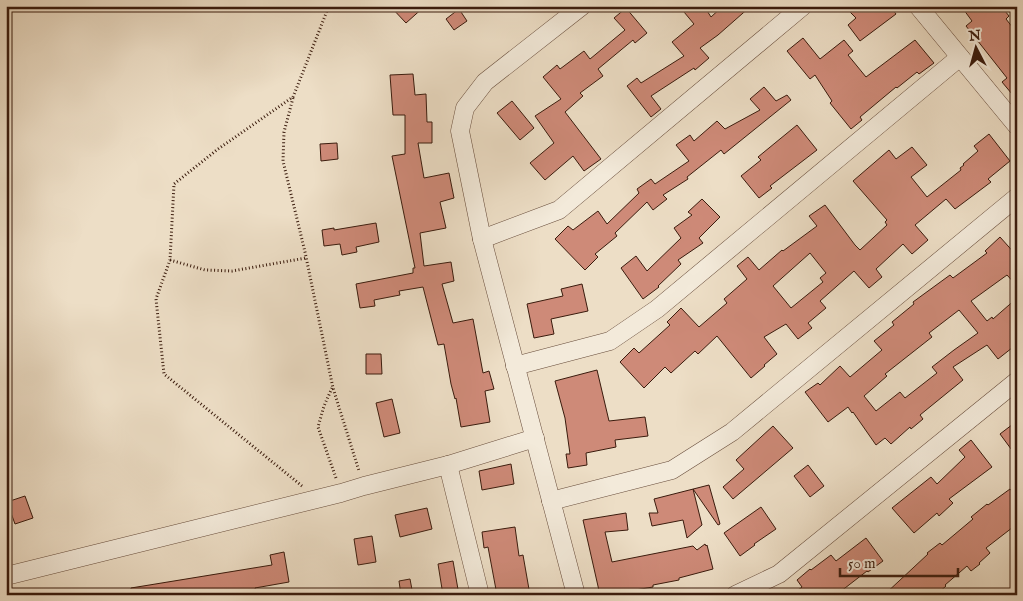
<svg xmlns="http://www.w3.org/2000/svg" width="1023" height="601" font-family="'IM FELL English',serif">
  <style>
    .building { fill: #ce8a78; stroke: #3a1b0d; fill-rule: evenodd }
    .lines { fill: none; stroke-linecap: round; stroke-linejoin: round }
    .street-casing { stroke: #674c3b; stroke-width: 19 }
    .path { stroke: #3a1b0d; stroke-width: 3; stroke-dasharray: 1 2.5; stroke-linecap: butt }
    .street { stroke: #f3eada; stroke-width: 18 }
  </style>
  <rect width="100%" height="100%" fill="#eddec6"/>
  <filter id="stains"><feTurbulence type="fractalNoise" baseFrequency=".004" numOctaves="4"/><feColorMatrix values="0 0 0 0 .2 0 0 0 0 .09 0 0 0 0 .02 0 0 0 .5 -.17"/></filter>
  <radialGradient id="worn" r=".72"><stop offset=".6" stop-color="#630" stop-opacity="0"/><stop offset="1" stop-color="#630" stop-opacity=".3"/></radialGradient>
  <g class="building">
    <path d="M390,6H425L406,23Z"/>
    <path d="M679,6H704L711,17L723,6H751L718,35L700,48L709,58L695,70L694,68L651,96L661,109L651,117L627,86L637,78L641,83L684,56L672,42L694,24Z"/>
    <path d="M844,6H890L896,14L860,41L848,25L856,18Z"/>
    <path d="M961,6H1001L1009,16L1006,19L1017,33V100L1002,82L1007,78L966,26L972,21Z"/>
    <path d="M626,8L647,33L635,43L633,40L598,69L603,76L580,93L583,96L565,112L601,159L584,171L573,156L545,180L530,163L554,143L535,116L561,99L543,77L557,65L560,69L584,51L590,59L625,30L614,18Z"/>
    <path d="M459,9L467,21L454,30L446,19Z"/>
    <path d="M803,38L820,59L844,40L853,51L848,55L866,77L915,40L934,63L919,74L917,72L897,88L896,87L860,117L862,120L851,129L830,103L832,101L815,75L810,79L787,51Z"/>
    <path d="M413,74L415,95L426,94L427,122H432V143H418L424,178L449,173L454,198L440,202L446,228L420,233L424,266L451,262L454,281L442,284L453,323L473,319L483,373L489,371L494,389L485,391L490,422L461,427L456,398L455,399L451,384L444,344L438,345L423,287L399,291L400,295L374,300L375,306L360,308L356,284L413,273V268H415L392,156L405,154V115H393L390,75Z"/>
    <path d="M764,87L776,101L787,95L791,100L724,154L721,150L687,177L688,179L663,195L667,199L653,210L647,202L615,233L617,236L595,254L598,257L585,270L555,239L568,226L573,230L598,211L607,224L639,193L637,189L651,179L655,184L689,161L676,145L690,135L694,141L717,121L725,129L760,110L750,99Z"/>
    <path d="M512,101L534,128L520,140L497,113Z"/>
    <path d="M797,125L817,150L770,186L772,188L759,198L741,176L761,160L758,157Z"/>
    <path d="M989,134L1010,161L988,179L991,182L955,209L946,199L915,225L928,240L912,254L903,244L876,269L882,277L869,288L854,271L820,301L826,308L808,323L812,328L798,339L786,324L764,337L777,354L764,365L765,366L751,378L717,336L698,354L695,351L671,373L665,367L644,388L620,362L634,348L639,353L670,325L667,322L681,308L699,327L727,303L724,299L747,279L737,266L748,257L759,270L782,250L783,251L817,226L809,216L825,205L855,245L860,250L887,225L885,222L887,220L853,181L889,150L896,159L912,147L927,165L911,177L927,197L961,170L960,168L964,165L963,164L978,151L974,146ZM810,253L826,273L820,278L823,282L791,308L773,286Z"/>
    <path d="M337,143L338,159L321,161L320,144Z"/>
    <path d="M702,199L720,217L699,238L703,243L678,260L681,264L658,286L659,287L643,299L621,268L636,256L647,271L681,238L674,228L692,215L688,212Z"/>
    <path d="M376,223L379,242L356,247L357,252L342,255L340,244L324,246L322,230L334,228V230Z"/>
    <path d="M1000,237L1017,256V286L1007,275L971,301L987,321L992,317L993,319L1017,298V344L998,359L987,345L953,367L963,380L920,415L923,419L911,429L910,427L891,444L885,438L876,445L853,412L852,413L848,407L828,422L805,392L818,383L820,385L840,366L850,377L882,350L874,341L894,325L892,322L914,304L913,302L950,275L953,278L987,253L985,251ZM959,310L978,333L954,350L932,367L937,373L905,398L900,392L876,411L864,396L887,376L885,374L932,337L929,333Z"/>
    <path d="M582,284L588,311L551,319L554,334L534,338L527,304L563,296L561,289Z"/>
    <path d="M366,354H381L382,374H366Z"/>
    <path d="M597,370L609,421L645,417L648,436L615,440L616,447L586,453L587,465L568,468L566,454H570L565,418L555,381Z"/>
    <path d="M392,399L400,433L384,437L376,403Z"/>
    <path d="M1017,421V457L1000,434Z"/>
    <path d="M773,426L793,448L733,499L723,487L744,469L736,460Z"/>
    <path d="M971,440L992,467L949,499L953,503L939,516L937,513L914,533L892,508L931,477L937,484L965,457L959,450Z"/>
    <path d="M511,464L514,484L482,490L479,471Z"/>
    <path d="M808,465L824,486L810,497L794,476Z"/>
    <path d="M709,485L720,524L718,525L693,489L702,525L687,538L683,520L652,526L649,513H658L654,499Z"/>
    <path d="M1010,489L1017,497V524L986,548L990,553L979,563L980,564L971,571L967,566L945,585L946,586L936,595H884L928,554L927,553L940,543L942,545L973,519L971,517L987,504L988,505Z"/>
    <path d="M25,496L33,518L15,524L7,502Z"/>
    <path d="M761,507L776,529L754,544L755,545L740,556L724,533Z"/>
    <path d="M427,508L432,529L400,537L395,515Z"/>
    <path d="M626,513L628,530L605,532L612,562L693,546L697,550L705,544L706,546L707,545L713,569L679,578V580L653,585V587L617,593V595H600L583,520Z"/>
    <path d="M515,527L519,556L523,555L530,595H497L488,547L484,548L482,532Z"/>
    <path d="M372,536L376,562L358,565L354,539Z"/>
    <path d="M866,538L883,561L868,572L867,571L836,595H792L802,587L797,580L810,569L811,570L831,555L836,561Z"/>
    <path d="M284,552L289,582L255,588L256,592L239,595H131V588L272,565L270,555Z"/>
    <path d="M453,561L459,595H443L438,564Z"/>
    <path d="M410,579L413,595H401L399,581Z"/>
  </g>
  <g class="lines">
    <g class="street-casing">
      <g id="street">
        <path d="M918,6L1017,126"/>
        <path d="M482,239L559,210L803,6"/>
        <path d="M515,366L610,341L657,309L960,57"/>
        <path d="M448,465L480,595"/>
        <path d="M551,501L672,470L732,432L1017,197"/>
        <path d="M6,576L341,493L364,486L448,465L535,438"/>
        <path d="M576,595L482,239L460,131L465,108L485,82L582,6"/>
        <path d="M735,595L779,574L1017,381"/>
      </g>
    </g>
    <g class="path">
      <path d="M293,98L284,132L283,161L305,252L333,388L359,471"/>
      <path d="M170,260L205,270L232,271L306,258"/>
      <path d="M332,388L324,406L318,427L336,478"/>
      <path d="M302,486L164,374L156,299L170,260L174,184L218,149L293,97L329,6"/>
    </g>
    <use href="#street" class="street"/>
  </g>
  <rect width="1023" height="601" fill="none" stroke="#eddec6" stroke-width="25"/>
  <rect x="8" y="8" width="1008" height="586" fill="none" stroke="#3a1b0d" stroke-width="2.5"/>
  <rect x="12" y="12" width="998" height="576" fill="none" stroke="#3a1b0d"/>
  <g transform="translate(976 48) rotate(354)" stroke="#f3eada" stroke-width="4" paint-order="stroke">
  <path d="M0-4L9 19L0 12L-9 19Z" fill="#3a1b0d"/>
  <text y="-8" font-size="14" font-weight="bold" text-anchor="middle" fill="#3a1b0d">N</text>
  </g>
  <path d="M840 568v8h118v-8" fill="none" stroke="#3a1b0d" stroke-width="2.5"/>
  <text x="848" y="568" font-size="15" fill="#3a1b0d" stroke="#f3eada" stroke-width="4" paint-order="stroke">50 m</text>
  <rect width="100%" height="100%" filter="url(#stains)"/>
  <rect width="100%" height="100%" fill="url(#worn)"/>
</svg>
